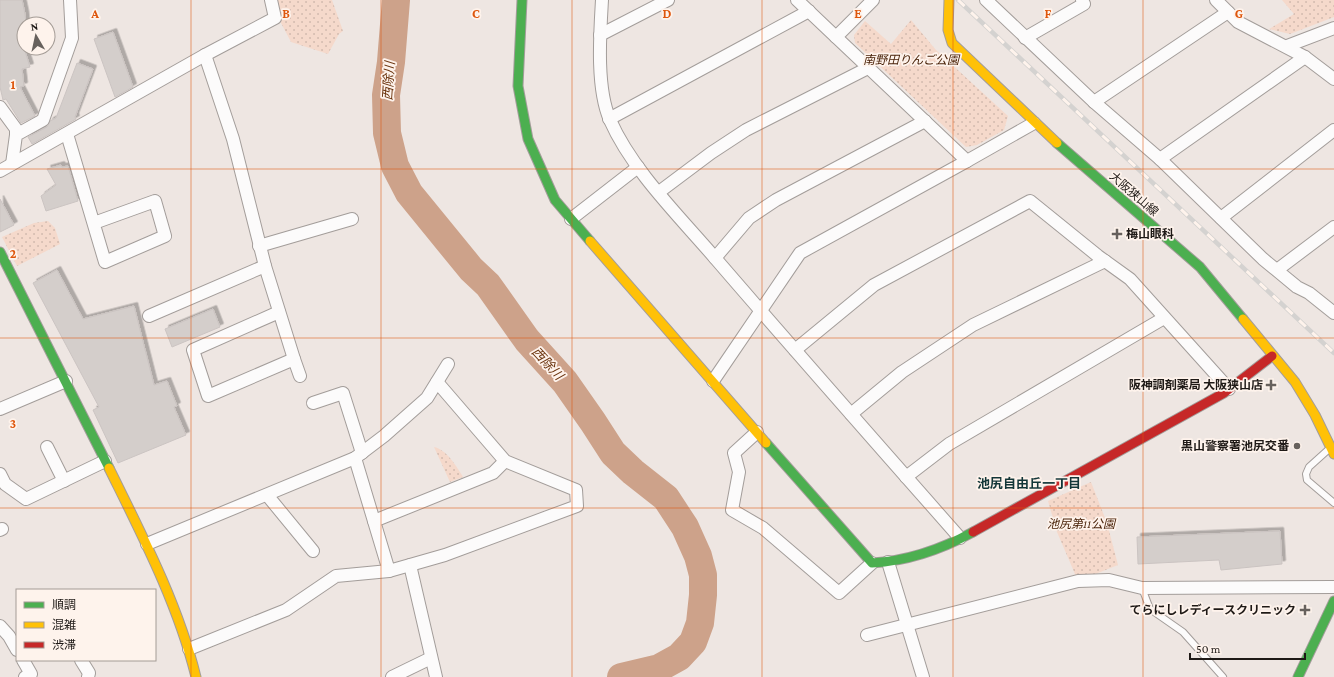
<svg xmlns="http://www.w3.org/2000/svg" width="1334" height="677" font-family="'Crimson Pro','Noto Sans JP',serif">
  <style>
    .park { fill: url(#park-dots) }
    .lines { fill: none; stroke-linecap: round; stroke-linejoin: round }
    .river { stroke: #cda28a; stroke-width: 28 }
    .building { fill: #d4cecb; stroke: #cbc4c2; filter: url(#shadow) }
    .lane-casing { stroke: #a39d9a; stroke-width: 8 }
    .street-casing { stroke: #a39d9a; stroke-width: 14 }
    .fast-casing { stroke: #a39d9a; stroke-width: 11 }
    .slow-casing { stroke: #a39d9a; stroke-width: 11 }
    .jam-casing { stroke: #a39d9a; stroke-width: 11 }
    .lane { stroke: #fcfbfb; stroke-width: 6 }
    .street { stroke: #fcfbfb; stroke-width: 12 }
    .fast { stroke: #4caf50; stroke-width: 9 }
    .slow { stroke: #ffc107; stroke-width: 9 }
    .jam { stroke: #c62828; stroke-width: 9 }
    .rail-casing { stroke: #d4d2d0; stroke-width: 4.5 }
    .rail { stroke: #fef3ec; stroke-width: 3; stroke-dasharray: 9; stroke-linecap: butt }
    .grid { fill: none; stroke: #de560c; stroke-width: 1; stroke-opacity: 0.55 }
    .poi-dot { fill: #67615d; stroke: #fef3ec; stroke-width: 1.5 }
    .labels { text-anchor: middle; stroke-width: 3.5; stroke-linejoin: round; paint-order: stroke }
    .park-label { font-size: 12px; font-style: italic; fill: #492208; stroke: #fef3ec }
    .street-label { font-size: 12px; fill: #1e1916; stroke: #fef3ec }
    .poi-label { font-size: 12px; font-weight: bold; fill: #1e1916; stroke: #fef3ec; text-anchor: end }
    .water-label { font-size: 13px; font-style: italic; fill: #6b340e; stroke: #fef3ec }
    .neighbourhood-label { font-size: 13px; font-weight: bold; fill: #133638; stroke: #fef3ec }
    .grid-label { font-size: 13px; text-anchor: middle; font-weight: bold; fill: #de560c; stroke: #fef3ec; stroke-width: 3.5; stroke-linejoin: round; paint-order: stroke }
  </style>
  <defs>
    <pattern id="park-dots" width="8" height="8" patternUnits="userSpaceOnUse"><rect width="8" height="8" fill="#f5d9cb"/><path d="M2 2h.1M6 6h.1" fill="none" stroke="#d2baae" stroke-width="1.8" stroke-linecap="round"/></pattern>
    <filter id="shadow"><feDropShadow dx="3.5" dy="-3.5" stdDeviation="0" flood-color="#0004"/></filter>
  </defs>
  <rect width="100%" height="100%" fill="#eee6e2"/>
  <g class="park">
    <path d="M275,0H332L343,31L339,34L328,54L291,42L280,21Z"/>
    <path d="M1282,0H1334V17L1290,34L1269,29L1294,14Z"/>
    <path d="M911,20L936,50L1008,116L1004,130L977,145L966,147L855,43L854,35L865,21L891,44Z"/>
    <path d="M48,221L55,228L60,244L17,266L2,237L34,223Z"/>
    <path d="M434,447C446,449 457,467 463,477L450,482Z"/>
    <path d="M1091,482L1107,523L1118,565L1078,581L1057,532L1048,501Z"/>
  </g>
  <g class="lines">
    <path class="river" d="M396,0L391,62L386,95L387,133L395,166L409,193L471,269L488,285L527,340L565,382L593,422L613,453L633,472L666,498L685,527L698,556L703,575V595L700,623L693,642L679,657L659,668L621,677"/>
  </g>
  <g class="building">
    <path d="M0,0H22L25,14L26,24H24V48L30,67L22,69L24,86L20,87L35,116L21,123L6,99L3,100L0,87Z"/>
    <path d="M113,32L133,87L115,97L94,39Z"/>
    <path d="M77,63L93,69L75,117L76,119L32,144L28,137L47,127L50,121L56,118Z"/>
    <path d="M61,165L62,167L68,166L78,201L46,211L41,196L56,185L47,169Z"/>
    <path d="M0,199L14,225L0,232Z"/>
    <path d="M57,270L83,319L134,306L154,385L167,381L177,406L174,407L186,435L118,463L93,410L99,407L33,283Z"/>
    <path d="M213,309L220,327L172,347L165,329Z"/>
    <path d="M1280,531L1282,564L1221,570L1219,560L1138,564L1137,537Z"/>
  </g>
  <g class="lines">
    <g class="lane-casing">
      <g id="lane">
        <path d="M1329,449L1309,467L1306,474L1307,480L1334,503"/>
        <path d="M1142,588L1150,609L1183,632L1223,677"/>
      </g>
    </g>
    <g class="street-casing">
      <g id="street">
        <path d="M602,0C600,34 596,88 610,120C632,170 679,216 715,258C796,352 878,445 960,538"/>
        <path d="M797,0L836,37"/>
        <path d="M873,0L836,37L967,161L1034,123"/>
        <path d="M986,0L1094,102L1160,159L1263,259L1297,287L1309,293L1334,313"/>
        <path d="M1216,0L1238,22L1305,57L1334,79"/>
        <path d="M600,35L668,0"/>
        <path d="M1025,38L1084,4L1082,0"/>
        <path d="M1287,46L1334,28"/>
        <path d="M205,55L233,139L265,266L294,359"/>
        <path d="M1094,102L1228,12"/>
        <path d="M0,107L16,129V135"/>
        <path d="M609,119L809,11"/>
        <path d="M67,134L105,262L165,236L155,201L94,223"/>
        <path d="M1160,159L1305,57"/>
        <path d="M12,164L16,135L43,120L72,38L70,0"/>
        <path d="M0,171L205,55L275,18L271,0"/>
        <path d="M659,192L711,153L746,130L868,68"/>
        <path d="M1221,218L1334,130"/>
        <path d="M571,219L638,167"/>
        <path d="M259,246L352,219"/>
        <path d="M715,258L749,218L776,200L925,121"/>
        <path d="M1277,270L1334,227"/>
        <path d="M279,312L193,350L208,396L294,359L300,376"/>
        <path d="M149,316L265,266"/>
        <path d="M795,350L874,285L1030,201L1098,256L1130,279L1229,389"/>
        <path d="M713,381L800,253L967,161"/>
        <path d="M313,403L343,393L362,453"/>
        <path d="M0,409L66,381"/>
        <path d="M851,414L902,372L973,325L1105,261"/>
        <path d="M757,432L734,453L739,472L732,510L763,528L839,593L872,563"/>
        <path d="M47,447L64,481"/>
        <path d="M355,458L389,571L445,555L577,506L576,490L505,461L437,382"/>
        <path d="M0,474L5,484L26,499L105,461"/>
        <path d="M906,477L949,444L1164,318"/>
        <path d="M267,495L313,551"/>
        <path d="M374,521L493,473L505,461"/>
        <path d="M0,530L2,529"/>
        <path d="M147,544L355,458L384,436L427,398L448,364"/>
        <path d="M888,562L923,677"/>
        <path d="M410,565L436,677"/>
        <path d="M0,626L9,636L17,650"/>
        <path d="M867,635L1078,581L1109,580L1142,588L1334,587"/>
        <path d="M189,649L286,610L336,576L389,571"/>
        <path d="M23,660L31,674L25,677"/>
        <path d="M81,660L89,673L88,677"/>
        <path d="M392,677L431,658"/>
      </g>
    </g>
    <g class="fast-casing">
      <g id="fast">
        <path d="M522,0L518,86L528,139L555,200L590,241"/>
        <path d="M1057,143L1200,267L1243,319"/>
        <path d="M0,252L109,468"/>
        <path d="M766,443L872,563C907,561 942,549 973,532"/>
        <path d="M1298,677L1334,601"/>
      </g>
    </g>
    <g class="slow-casing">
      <g id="slow">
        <path d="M949,0L948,30L952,43L1057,143"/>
        <path d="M590,241L766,443"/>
        <path d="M1243,319L1295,382L1315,415L1334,454"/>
        <path d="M109,468C142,535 178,604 196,677"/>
      </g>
    </g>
    <g class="jam-casing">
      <path id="jam" d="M973,532L1224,393L1272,356"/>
    </g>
    <use href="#lane" class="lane"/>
    <use href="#street" class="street"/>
    <use href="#fast" class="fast"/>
    <use href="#slow" class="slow"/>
    <use href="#jam" class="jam"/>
    <g class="rail-casing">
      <path id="rail" d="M958,0L1334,353"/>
    </g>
    <use href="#rail" class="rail"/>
  </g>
  <path class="grid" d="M191,0V677M381,0V677M572,0V677M762,0V677M953,0V677M1143,0V677M0,169H1334M0,338H1334M0,508H1334"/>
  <g class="poi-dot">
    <path d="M1115 228h4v4h4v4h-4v4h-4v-4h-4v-4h4z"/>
    <path d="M1269 379h4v4h4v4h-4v4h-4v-4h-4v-4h4z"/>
    <circle cx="1297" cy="446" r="4"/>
    <path d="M1303 604h4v4h4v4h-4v4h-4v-4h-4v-4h4z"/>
  </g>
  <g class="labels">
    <g class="park-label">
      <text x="911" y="64">南野田りんご公園</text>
      <text x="1081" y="528">池尻第11公園</text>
    </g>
    <g class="street-label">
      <text transform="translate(1134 194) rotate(41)" y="4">大阪狭山線</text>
    </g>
    <g class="poi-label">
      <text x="1126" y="238" text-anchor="start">梅山眼科</text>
      <text x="1263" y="389">阪神調剤薬局 大阪狭山店</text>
      <text x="1289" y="450">黒山警察署池尻交番</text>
      <text x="1296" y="614">てらにしレディースクリニック</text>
    </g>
    <g class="water-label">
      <text transform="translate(388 81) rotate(-86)" y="5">西除川</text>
      <text transform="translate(548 363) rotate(47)" y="5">西除川</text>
    </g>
    <g class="neighbourhood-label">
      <text x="1029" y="488">池尻自由丘一丁目</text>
    </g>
  </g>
  <g class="grid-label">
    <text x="95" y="18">A</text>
    <text x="286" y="18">B</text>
    <text x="476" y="18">C</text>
    <text x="667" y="18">D</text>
    <text x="858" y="18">E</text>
    <text x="1048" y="18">F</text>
    <text x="1239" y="18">G</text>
    <text x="13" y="89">1</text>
    <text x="13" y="258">2</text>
    <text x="13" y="428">3</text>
  </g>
  <rect x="16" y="589" width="140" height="72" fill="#fef3ec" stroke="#a49c96"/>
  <rect x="24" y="602" width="20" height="6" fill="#4caf50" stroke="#a49c96"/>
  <text x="52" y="609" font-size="12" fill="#1e1916">順調</text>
  <rect x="24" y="622" width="20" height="6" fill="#ffc107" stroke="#a49c96"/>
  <text x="52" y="629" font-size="12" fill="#1e1916">混雑</text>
  <rect x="24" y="642" width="20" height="6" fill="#c62828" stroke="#a49c96"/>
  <text x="52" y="649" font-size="12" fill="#1e1916">渋滞</text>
  <g transform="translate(36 36) rotate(351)"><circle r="19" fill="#fef3ec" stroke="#a49c96"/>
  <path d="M0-3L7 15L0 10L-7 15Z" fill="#67615d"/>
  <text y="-6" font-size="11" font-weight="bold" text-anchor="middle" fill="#1e1916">N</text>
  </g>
  <path d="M1190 653v6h115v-6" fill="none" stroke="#1e1916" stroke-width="2"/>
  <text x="1196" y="653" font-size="12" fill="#1e1916" stroke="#fef3ec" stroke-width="3" paint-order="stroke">50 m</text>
</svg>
